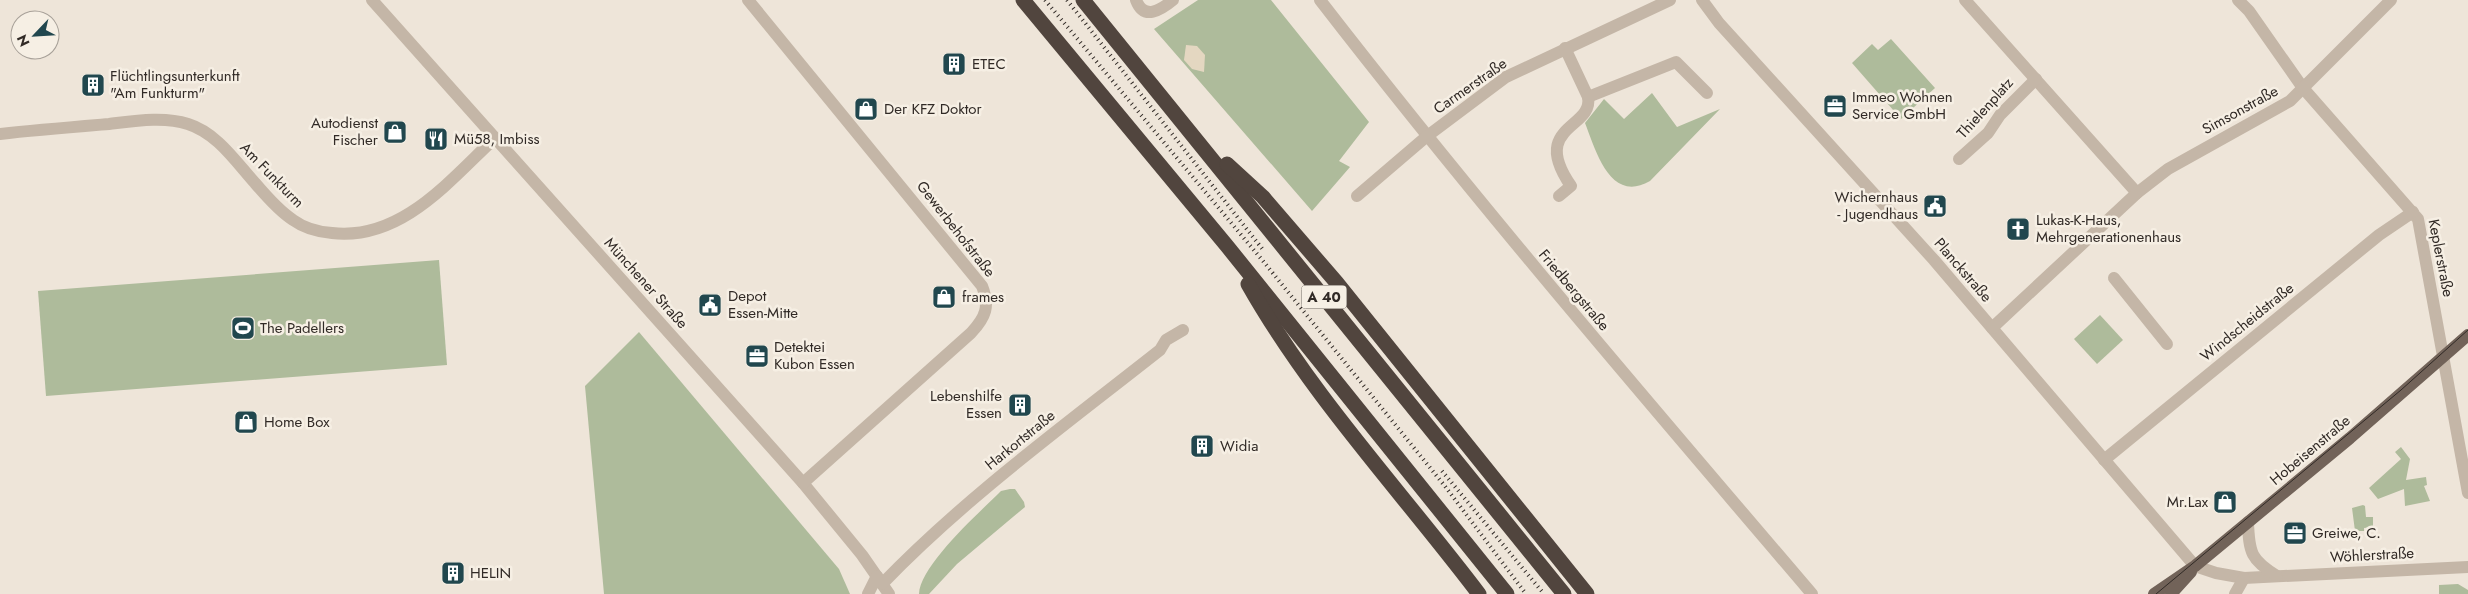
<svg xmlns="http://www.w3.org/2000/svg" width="2468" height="594" font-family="Jost,sans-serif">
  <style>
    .green { fill: #aebb9b }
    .plaza { fill: #e4d7c1 }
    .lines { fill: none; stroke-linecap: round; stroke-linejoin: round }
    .minor { stroke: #c4b6a7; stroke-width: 12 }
    .major { stroke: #726359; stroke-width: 12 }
    .highway { stroke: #51453e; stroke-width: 15 }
    .tram { stroke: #312a26; stroke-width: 1 }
    .rail { stroke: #312a26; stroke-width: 4; stroke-dasharray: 1 4; stroke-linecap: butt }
    .labels { text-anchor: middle; stroke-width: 5; stroke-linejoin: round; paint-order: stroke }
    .shield { fill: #f6efe4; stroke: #6c655f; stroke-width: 1 }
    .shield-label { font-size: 14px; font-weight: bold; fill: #312a26 }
    .poi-label { font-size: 15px; fill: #312a26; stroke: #f6efe4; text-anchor: start }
    .street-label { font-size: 15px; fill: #312a26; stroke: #f6efe4 }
  </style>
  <rect width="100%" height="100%" fill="#eee5d9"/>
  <g class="green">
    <path d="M1198,0H1271L1369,122L1339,161L1350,167L1312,211L1154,29Z"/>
    <path d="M1891,39L1935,88L1901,119L1852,63L1872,44L1878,50Z"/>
    <path d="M1652,93L1677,127L1720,109L1650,181C1610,204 1596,151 1585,123L1604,99L1624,119Z"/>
    <path d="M439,260L447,365L46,396L38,291Z"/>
    <path d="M2100,315L2123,340L2097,364L2074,339Z"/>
    <path d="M639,332L839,569L850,594H604L585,386Z"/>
    <path d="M2401,447L2410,459L2406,480L2426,477L2427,485L2424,486L2430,501L2405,506L2404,489L2378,499L2369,488L2401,459L2395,452Z"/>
    <path d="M1010,489H1015L1024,502L1025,507L957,564L929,594H919C920,565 980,512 1001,491Z"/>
    <path d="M2363,505L2365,506L2366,517H2373V527L2364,528V531H2355L2352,508Z"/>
    <path d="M2458,584L2468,590V594H2439V585Z"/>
  </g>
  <path class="plaza" d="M1186,45L1197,46L1205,55L1204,72L1192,69L1184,60Z"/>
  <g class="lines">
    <g class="minor">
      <path d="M372,0L803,483L862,555L889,594"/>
      <path d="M748,0L982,286C990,306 986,317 971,333L803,483"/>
      <path d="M1136,0C1144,21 1161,10 1173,0"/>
      <path d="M1320,0C1477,203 1645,398 1812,594"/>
      <path d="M1702,0L1719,23L1934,260L2195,566L2216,573L2244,578L2468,567"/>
      <path d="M1965,0L2137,193"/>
      <path d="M2238,0L2249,11L2303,88L2418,219L2468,493"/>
      <path d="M1588,97L1676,62L1707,93"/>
      <path d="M0,134C36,130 73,127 109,124C134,121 164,116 188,124C217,133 236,162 255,183C266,196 279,211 293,220C304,228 318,232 332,233C401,241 449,181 495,138"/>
      <path d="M1959,159L1988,133L2000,115L2036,79"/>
      <path d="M1357,196L1426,137L1506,77L1670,0"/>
      <path d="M1559,196L1571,186C1529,125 1594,129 1588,97L1565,48"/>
      <path d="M2114,278L2167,344"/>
      <path d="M1992,328L2137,193L2168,169L2290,101L2391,0"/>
      <path d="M2104,460L2379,235L2413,212"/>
      <path d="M2248,522C2249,553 2251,560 2277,576"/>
      <path d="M882,584C966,497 1065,425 1160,350L1166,340L1183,330"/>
      <path d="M868,594L877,576"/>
      <path d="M2235,594L2244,578"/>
    </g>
    <g class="major">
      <path d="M2154,594L2195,566L2350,438L2468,335"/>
      <path d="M2171,594L2191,572"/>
    </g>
    <g class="highway">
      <path d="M1023,0L1227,246L1507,594"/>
      <path d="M1083,0L1564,594"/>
      <path d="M1227,164L1263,197L1337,283L1587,594"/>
      <path d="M1248,284C1312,397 1401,491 1479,594"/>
    </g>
    <path class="tram" d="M2156,594L2401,390L2468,330"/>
    <g class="rail">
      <path d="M1045,0L1263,261L1444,485L1526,594"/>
      <path d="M1067,0L1264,251"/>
      <path d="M1442,471L1544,594"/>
    </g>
  </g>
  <defs>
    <g id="building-square" transform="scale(1.25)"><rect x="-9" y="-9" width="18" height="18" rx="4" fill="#21474e" stroke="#f6efe4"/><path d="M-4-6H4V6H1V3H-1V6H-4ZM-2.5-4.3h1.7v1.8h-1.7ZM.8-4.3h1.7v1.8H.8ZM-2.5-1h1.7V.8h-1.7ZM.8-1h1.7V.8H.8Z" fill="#fff"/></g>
    <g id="office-square" transform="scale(1.25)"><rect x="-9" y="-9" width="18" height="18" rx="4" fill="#21474e" stroke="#f6efe4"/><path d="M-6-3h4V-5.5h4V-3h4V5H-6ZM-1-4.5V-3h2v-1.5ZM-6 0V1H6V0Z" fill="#fff"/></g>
    <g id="shop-square" transform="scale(1.25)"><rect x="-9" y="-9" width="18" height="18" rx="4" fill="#21474e" stroke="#f6efe4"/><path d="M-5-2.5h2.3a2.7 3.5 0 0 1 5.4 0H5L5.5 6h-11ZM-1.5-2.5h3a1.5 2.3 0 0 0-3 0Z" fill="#fff"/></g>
    <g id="restaurant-square" transform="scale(1.25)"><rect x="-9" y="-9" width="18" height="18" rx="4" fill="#21474e" stroke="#f6efe4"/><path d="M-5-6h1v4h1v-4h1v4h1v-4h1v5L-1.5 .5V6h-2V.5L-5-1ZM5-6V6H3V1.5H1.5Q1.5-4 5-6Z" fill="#fff"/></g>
    <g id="civic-square" transform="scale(1.25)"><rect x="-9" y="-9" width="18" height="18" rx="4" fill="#21474e" stroke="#f6efe4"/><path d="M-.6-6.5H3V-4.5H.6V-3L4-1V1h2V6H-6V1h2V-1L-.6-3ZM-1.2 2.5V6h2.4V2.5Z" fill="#fff"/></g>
    <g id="church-square" transform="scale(1.25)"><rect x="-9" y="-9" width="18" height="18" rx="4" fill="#21474e" stroke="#f6efe4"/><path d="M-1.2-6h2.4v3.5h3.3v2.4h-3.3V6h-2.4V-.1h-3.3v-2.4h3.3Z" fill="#fff"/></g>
    <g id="stadium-square" transform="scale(1.25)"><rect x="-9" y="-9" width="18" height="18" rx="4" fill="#21474e" stroke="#f6efe4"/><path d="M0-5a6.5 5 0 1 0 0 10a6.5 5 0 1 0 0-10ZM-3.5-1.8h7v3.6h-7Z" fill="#fff"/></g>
  </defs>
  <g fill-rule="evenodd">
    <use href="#building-square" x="954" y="64"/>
    <use href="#building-square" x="93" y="85"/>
    <use href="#office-square" x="1835" y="106"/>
    <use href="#shop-square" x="866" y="109"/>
    <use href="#shop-square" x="395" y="132"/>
    <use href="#restaurant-square" x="436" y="139"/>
    <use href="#civic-square" x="1935" y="206"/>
    <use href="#church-square" x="2018" y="229"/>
    <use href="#shop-square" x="944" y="297"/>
    <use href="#civic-square" x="710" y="305"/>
    <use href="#stadium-square" x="243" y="328"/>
    <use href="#office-square" x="757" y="356"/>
    <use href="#building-square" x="1020" y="405"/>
    <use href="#shop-square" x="246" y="422"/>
    <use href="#building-square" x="1202" y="446"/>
    <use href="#shop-square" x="2225" y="502"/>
    <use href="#office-square" x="2295" y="533"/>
    <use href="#building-square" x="453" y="573"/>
  </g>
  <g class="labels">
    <rect class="shield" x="1301.5" y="285.5" width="45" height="23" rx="4"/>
    <g class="shield-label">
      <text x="1324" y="302">A 40</text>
    </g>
    <g class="poi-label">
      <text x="972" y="69">ETEC</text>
      <text x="110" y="81">Flüchtlingsunterkunft<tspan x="110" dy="17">"Am Funkturm"</tspan></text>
      <text x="1852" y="102">Immeo Wohnen<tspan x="1852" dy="17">Service GmbH</tspan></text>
      <text x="884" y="114">Der KFZ Doktor</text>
      <text x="378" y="128" text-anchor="end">Autodienst<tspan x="378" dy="17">Fischer</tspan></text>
      <text x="454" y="144">Mü58, Imbiss</text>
      <text x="1918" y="202" text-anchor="end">Wichernhaus<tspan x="1918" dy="17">- Jugendhaus</tspan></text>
      <text x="2036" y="225">Lukas-K-Haus,<tspan x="2036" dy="17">Mehrgenerationenhaus</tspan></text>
      <text x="728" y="301">Depot<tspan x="728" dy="17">Essen-Mitte</tspan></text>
      <text x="962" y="302">frames</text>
      <text x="260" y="333">The Padellers</text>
      <text x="774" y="352">Detektei<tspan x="774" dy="17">Kubon Essen</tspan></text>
      <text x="1002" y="401" text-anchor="end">Lebenshilfe<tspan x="1002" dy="17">Essen</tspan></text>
      <text x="264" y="427">Home Box</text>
      <text x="1220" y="451">Widia</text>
      <text x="2208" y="507" text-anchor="end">Mr.Lax</text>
      <text x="2312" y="538">Greiwe, C.</text>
      <text x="470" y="578">HELIN</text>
    </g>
    <g class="street-label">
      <text transform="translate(1470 86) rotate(-35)" y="5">Carmerstraße</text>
      <text transform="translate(1985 108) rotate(-48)" y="5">Thielenplatz</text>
      <text transform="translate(2240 110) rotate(-29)" y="5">Simsonstraße</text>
      <text transform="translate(272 175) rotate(46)" y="5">Am Funkturm</text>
      <text transform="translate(956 229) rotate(52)" y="5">Gewerbehofstraße</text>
      <text transform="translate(2441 258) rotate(79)" y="5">Keplerstraße</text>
      <text transform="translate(1963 270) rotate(49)" y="5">Planckstraße</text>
      <text transform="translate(646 283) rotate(48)" y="5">Münchener Straße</text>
      <text transform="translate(1574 290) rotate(50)" y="5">Friedbergstraße</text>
      <text transform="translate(2247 322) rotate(-39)" y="5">Windscheidstraße</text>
      <text transform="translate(1020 440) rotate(-39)" y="5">Harkortstraße</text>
      <text transform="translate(2310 450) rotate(-40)" y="5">Hobeisenstraße</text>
      <text transform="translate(2372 555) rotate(-3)" y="5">Wöhlerstraße</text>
    </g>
  </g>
  <g transform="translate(35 35) rotate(245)"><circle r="24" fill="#f6efe4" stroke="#a7a098"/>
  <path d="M0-4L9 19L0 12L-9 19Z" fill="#21474e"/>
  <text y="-8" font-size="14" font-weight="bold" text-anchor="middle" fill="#312a26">N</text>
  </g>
</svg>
